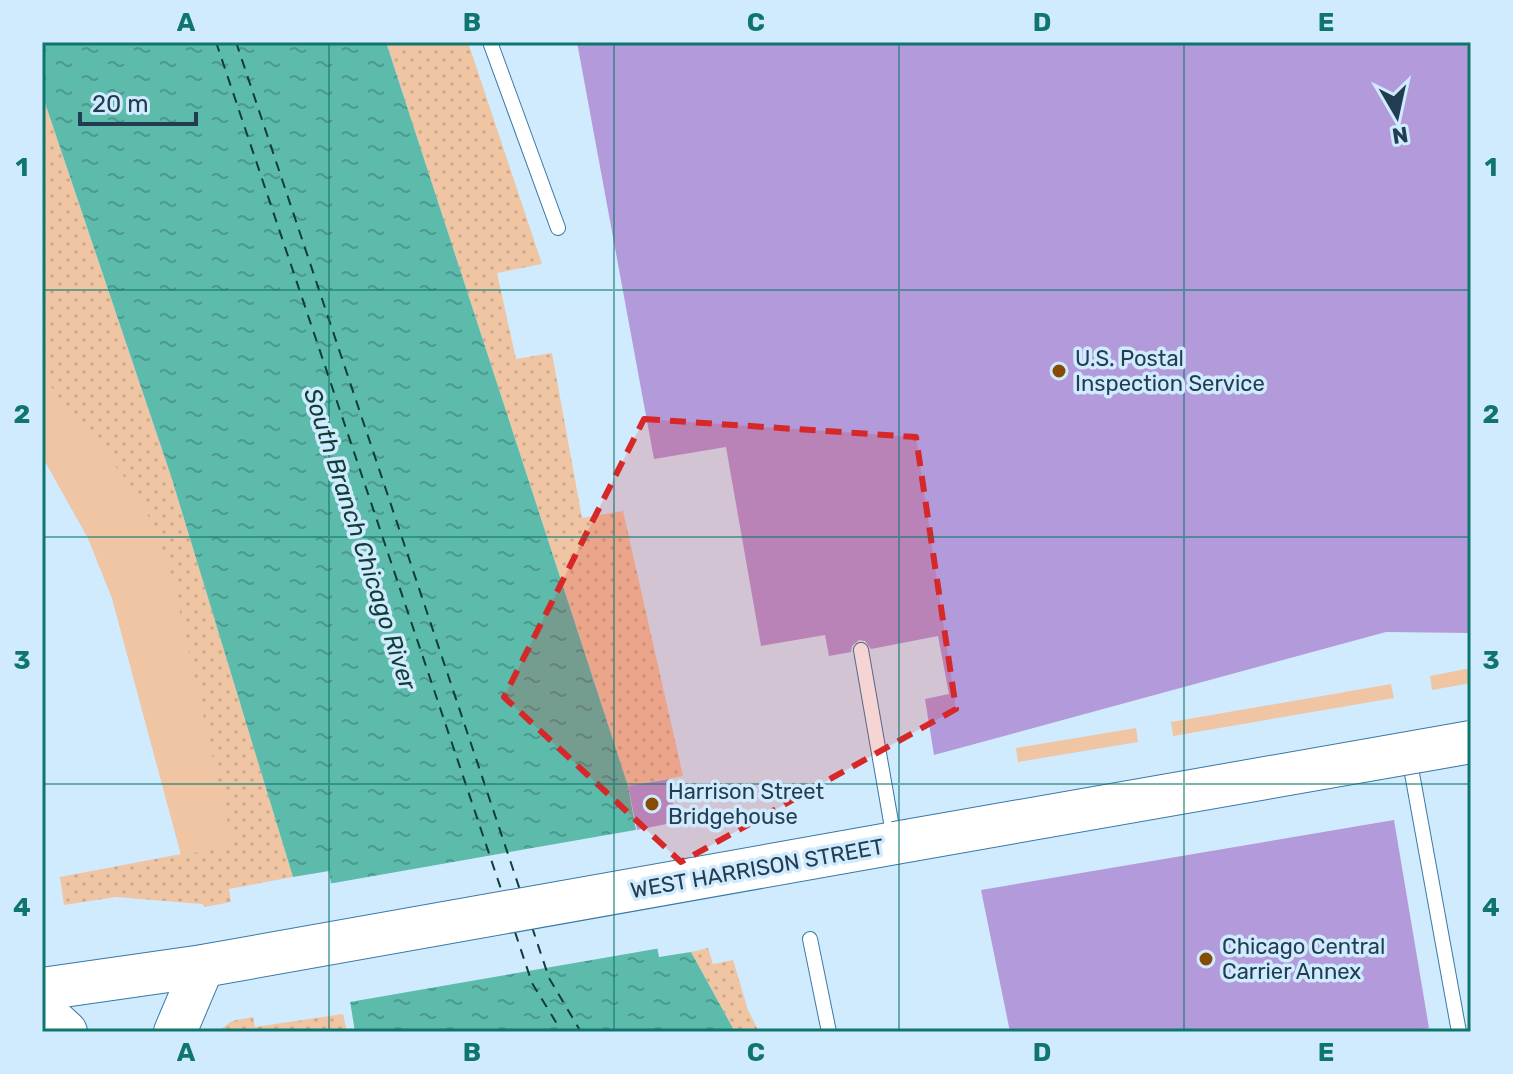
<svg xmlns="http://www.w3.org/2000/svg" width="1513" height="1074" font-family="Rubik,sans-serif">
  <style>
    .grass { fill: url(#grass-dots) }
    .garden { fill: #efc5a3 }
    .water { fill: url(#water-ripples) }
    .pier { fill: #d1ebfe }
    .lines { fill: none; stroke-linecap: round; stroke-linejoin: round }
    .ferry { stroke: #113d37; stroke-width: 2; stroke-dasharray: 10 8; stroke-linecap: butt }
    .building { fill: #b29adb }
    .service-casing { stroke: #3878a4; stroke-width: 16 }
    .secondary-casing { stroke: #3878a4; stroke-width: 44 }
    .service { stroke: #fff; stroke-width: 14 }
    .secondary { stroke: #fff; stroke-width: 42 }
    .secondary-bridge-casing { stroke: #3878a4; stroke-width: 44; stroke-linecap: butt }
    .secondary-bridge { stroke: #fff; stroke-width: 42 }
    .marked { fill: #d62828; fill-opacity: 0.2; stroke: #d62828; stroke-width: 6; stroke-dasharray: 16 10; stroke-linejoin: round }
    .grid { fill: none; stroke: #0f766e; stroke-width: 2; stroke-opacity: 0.55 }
    .poi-dot { fill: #864b04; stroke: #d1ebfe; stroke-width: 3 }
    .labels { text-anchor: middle; stroke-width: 7; stroke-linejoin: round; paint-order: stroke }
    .poi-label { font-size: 22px; fill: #223d51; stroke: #d1ebfe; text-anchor: start }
    .street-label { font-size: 22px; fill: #223d51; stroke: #d1ebfe }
    .water-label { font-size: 24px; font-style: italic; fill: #113d37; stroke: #d1ebfe }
    .neatline { fill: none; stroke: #0f766e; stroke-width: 3 }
    .grid-label { font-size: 26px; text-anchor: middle; font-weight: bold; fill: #0f766e }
  </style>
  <defs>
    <pattern id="grass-dots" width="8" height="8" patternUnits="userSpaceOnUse" patternTransform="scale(2)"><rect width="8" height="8" fill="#efc5a3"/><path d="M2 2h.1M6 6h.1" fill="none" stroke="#cdaa8e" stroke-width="1.8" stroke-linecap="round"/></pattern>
    <pattern id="water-ripples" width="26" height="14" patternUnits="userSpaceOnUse" patternTransform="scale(2)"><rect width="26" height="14" fill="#5cbbab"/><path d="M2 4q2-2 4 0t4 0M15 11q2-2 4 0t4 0" fill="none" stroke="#4c998e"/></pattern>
  </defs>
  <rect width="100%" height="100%" fill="#d1ebfe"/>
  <g class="grass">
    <path d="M386,42H468L542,264L497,273L516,359L552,353L582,518L623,511L683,776L628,786Z"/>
    <path d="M42,94L171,476L293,877L229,889L231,902L205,907L202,904L116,897L64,905L60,877L181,854L112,598L88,538L42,456Z"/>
    <path d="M708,948L713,964L733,960L748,1010L759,1032H735L691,952Z"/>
    <path d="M343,1014L347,1032H217L232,1021L253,1017L255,1027Z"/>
  </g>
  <g class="garden">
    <path d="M42,371C62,408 91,436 117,468C143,499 161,539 172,577L233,846L181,855L112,598L88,538L42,456Z"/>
    <path d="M1471,668V683L1432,690L1430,676Z"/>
    <path d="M1391,684L1394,698L1173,736L1171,722Z"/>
    <path d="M1136,728L1138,742L1018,762L1016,748Z"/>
  </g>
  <path class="water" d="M42,42H386L628,786L659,957L691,952L735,1032H355L329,871L293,877L171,476L42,94Z"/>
  <path class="pier" d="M641,829L661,948L344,1003L328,884Z"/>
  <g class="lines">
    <g class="ferry">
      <path d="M216,42L502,892"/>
      <path d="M236,42L520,890"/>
      <path d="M532,927L549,978L581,1032"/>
      <path d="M515,932L532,983L562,1032"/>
    </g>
  </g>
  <g class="building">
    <path d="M577,42H1471V633L1386,632L934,755L925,699L949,694L938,636L871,649L865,641L859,640L852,646L851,652L829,656L825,635L761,646L726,447L654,459Z"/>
    <path d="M669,779L676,822L637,830L628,786Z"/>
    <path d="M1394,820L1429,1028L1407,1032H1010L981,890Z"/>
  </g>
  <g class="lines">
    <g class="service-casing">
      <g id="service">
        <path d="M490,42L558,228"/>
        <path d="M861,650L894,839"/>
        <path d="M1409,757L1459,1032"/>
        <path d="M810,939L829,1032"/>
      </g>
    </g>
    <g class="secondary-casing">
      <g id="secondary">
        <path d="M42,989L203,966L895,843"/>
        <path d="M42,1010L66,1032"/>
        <path d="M175,1032L203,966"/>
      </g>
    </g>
    <use href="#service" class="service"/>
    <use href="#secondary" class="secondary"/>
    <g class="secondary-bridge-casing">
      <path id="secondary-bridge" d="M895,843L1471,742"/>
    </g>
    <use href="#secondary-bridge" class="secondary-bridge"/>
  </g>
  <path class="marked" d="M644,419L916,437L956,709L681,862L504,697Z"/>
  <path class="grid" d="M329,42V1032M614,42V1032M899,42V1032M1184,42V1032M42,290H1471M42,537H1471M42,784H1471"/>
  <g class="poi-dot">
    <circle cx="1059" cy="371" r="8"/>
    <circle cx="652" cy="804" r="8"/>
    <circle cx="1206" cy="959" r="8"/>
  </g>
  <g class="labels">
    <g class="poi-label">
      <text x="1075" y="366">U.S. Postal<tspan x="1075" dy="25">Inspection Service</tspan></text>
      <text x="668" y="799">Harrison Street<tspan x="668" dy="25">Bridgehouse</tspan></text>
      <text x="1222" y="954">Chicago Central<tspan x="1222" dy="25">Carrier Annex</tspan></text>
    </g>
    <g class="street-label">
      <text transform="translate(757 868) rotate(-10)" y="8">WEST HARRISON STREET</text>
    </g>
    <g class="water-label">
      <text transform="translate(360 539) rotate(72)" y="8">South Branch Chicago River</text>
    </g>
  </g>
  <rect width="1513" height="1074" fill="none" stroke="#d1ebfe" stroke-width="88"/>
  <g transform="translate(1397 116) rotate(171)" stroke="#d1ebfe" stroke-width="6" paint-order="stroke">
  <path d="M0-6L14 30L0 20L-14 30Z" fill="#223d51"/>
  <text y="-12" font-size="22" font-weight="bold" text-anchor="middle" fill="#223d51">N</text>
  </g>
  <path d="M80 112v12h116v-12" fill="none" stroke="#223d51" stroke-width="4"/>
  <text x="92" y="112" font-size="24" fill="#223d51" stroke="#d1ebfe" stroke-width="6" paint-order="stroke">20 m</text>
  <rect x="44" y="44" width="1425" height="986" class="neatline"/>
  <g class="grid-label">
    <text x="186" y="31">A</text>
    <text x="472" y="31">B</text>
    <text x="756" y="31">C</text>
    <text x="1042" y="31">D</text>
    <text x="1326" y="31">E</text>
    <text x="22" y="176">1</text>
    <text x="1491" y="176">1</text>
    <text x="22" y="423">2</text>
    <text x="1491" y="423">2</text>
    <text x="22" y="669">3</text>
    <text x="1491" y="669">3</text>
    <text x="22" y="916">4</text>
    <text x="1491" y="916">4</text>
    <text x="186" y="1061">A</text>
    <text x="472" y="1061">B</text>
    <text x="756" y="1061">C</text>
    <text x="1042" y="1061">D</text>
    <text x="1326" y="1061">E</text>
  </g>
</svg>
